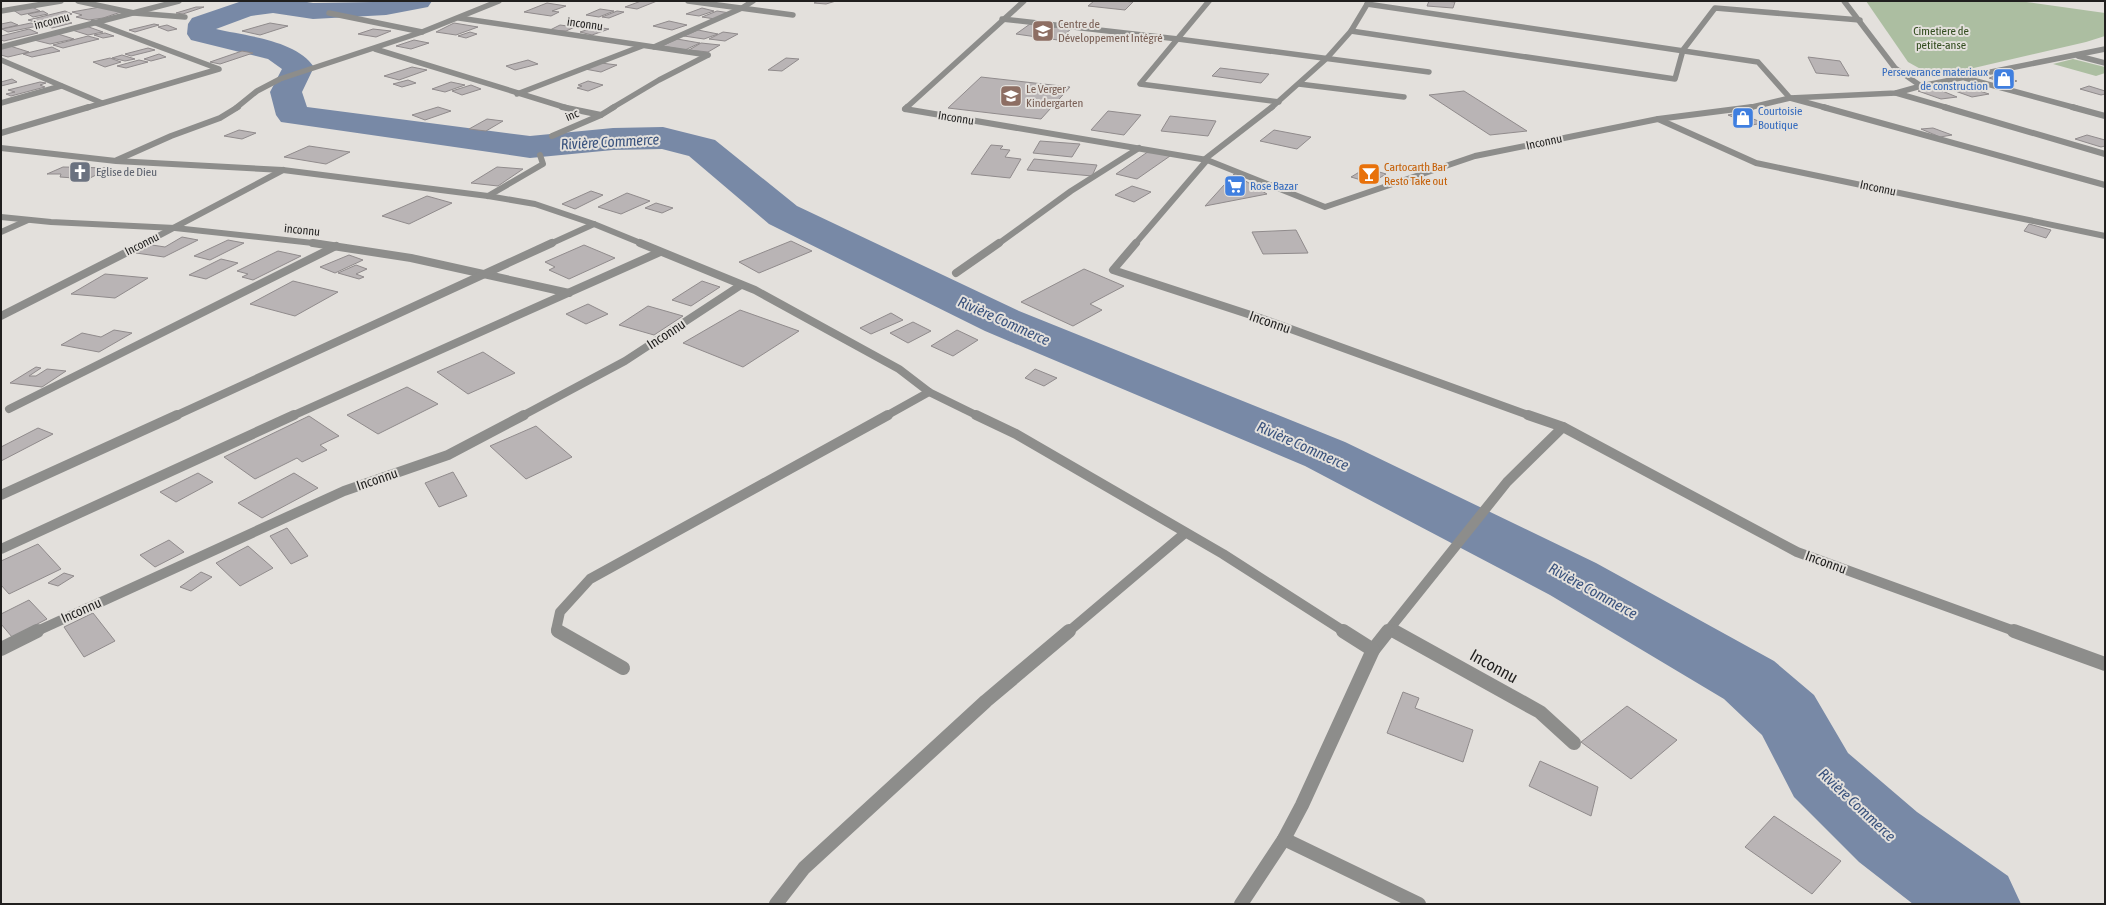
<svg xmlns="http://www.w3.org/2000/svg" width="2106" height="905" font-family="'Asap Condensed',sans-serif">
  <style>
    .green { fill: #acbea1 }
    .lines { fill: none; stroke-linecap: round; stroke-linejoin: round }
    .river { fill: #7889a6; fill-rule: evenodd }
    .building { fill: #b9b4b5; stroke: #908b8c }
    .lane-far2 { stroke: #8d8d8b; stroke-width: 5.5 }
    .lane-far1 { stroke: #8d8d8b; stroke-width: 10 }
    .lane { stroke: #8d8d8b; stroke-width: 14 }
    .street-far4 { stroke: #8d8d8b; stroke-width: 5.5 }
    .street-far3 { stroke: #8d8d8b; stroke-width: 6 }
    .street-far2 { stroke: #8d8d8b; stroke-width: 8 }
    .street-far1 { stroke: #8d8d8b; stroke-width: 10 }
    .street { stroke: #8d8d8b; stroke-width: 14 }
    .labels { text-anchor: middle; stroke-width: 4; stroke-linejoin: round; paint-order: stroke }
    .far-street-label { font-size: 12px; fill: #201f1e; stroke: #e3e0dc }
    .far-education-label { font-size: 12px; fill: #785e54; stroke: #e3e0dc; text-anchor: start }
    .far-park-label { font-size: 12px; fill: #324c1e; stroke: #e3e0dc }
    .far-shop-label { font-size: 12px; fill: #366cbe; stroke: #e3e0dc; text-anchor: start }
    .far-food-label { font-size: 12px; fill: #c56008; stroke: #e3e0dc; text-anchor: start }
    .far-worship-label { font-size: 12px; fill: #5b616d; stroke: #e3e0dc; text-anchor: start }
    .street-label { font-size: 14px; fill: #201f1e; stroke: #e3e0dc }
    .water-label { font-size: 15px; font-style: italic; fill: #39527d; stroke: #e3e0dc }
    .near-street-label { font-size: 17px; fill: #201f1e; stroke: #e3e0dc }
  </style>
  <rect width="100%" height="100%" fill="#e3e0dc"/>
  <g class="green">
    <path d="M1866,1H2019L2105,13V36L2086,42L1935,77L1908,62Z"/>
    <path d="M2073,59L2105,67V73L2096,76L2053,64Z"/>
  </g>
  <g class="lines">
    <path class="river" d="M242,1H301L313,3L432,1L428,7L386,15L313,19L273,13L251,16L216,29C246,36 296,40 314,67L302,92L307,107L530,136L613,128L663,127L715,140L797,206L1019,311L1345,442L1596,563L1774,661L1814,695L1848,753L1917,812L2008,876L2021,904H1913L1859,862L1794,797L1762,735L1724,699L1550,595L1305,466L985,331L769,224L689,156L662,149L613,150L530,158L281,122L276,115L270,92L282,69L268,59L191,40L187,34L188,24L192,18Z"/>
  </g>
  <g class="building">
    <path d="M641,1H657L637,9L625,7Z"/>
    <path d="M818,1H836L826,4L814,3Z"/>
    <path d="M1094,1H1122L1133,2L1125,10L1088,6Z"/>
    <path d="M1429,1H1445L1455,2L1453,8L1427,6Z"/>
    <path d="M547,3L566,6L552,11L559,12L551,16L524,12Z"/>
    <path d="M32,7L40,11L21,15L13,10Z"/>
    <path d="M100,7L121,12L103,18L89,20L76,17L82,15L72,12Z"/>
    <path d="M196,7H204L183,14L176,13Z"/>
    <path d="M702,8L714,11L699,16L686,14Z"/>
    <path d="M600,9L614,11L599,17L586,15Z"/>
    <path d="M43,11L48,14L33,17L28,14Z"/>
    <path d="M65,11L72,14L35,22L28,20Z"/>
    <path d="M617,11L624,12L609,18L602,17Z"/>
    <path d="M717,11L730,13L715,19L702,17Z"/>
    <path d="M62,20L72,23L52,28L42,24Z"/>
    <path d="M669,21L687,25L672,30L653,26Z"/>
    <path d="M11,22L18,25L1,29V24Z"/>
    <path d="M31,23L38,26L8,32L2,29Z"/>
    <path d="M270,23L288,26L260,35L242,31Z"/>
    <path d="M454,23L478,27L456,35L436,32Z"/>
    <path d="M154,24L159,25L135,32L129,30Z"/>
    <path d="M1030,24L1071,29L1058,40L1016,34Z"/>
    <path d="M167,25L177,29L168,31L158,27Z"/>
    <path d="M560,25L575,27L566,31L550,30Z"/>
    <path d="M86,26L103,32L88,35L72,30Z"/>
    <path d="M596,27L609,29L592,35L580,32Z"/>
    <path d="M29,29L38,33L4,41L1,40V36Z"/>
    <path d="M373,29L391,31L376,37L358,34Z"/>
    <path d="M698,30L718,34L704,39L684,36Z"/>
    <path d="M470,32L477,34L466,38L458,36Z"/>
    <path d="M723,32L738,34L725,41L709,39Z"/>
    <path d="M105,33L114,36L103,38L94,35Z"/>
    <path d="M58,34L74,39L50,44L34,40Z"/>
    <path d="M88,36L99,39L63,48L53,45Z"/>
    <path d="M677,39L700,43L685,50L662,46Z"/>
    <path d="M414,40L429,43L411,49L396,46Z"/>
    <path d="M701,43L720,45L708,52L689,50Z"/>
    <path d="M10,46L29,52L8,57L1,55V48Z"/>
    <path d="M52,47L60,51L32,57L23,54Z"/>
    <path d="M148,48L155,50L131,56L125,54Z"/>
    <path d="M242,51L253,53L220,64L210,62Z"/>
    <path d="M159,54L166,57L151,61L144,59Z"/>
    <path d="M122,55L135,59L125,61L112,58Z"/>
    <path d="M1808,57L1840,61L1849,76L1816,73Z"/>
    <path d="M110,58L121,62L105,67L93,62Z"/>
    <path d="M786,58L799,59L782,71L768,70Z"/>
    <path d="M139,60L148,62L126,68L117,66Z"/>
    <path d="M528,60L538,64L515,70L506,66Z"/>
    <path d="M601,63L617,65L601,72L585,69Z"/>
    <path d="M412,67L427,70L399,80L384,76Z"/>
    <path d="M1220,68L1269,74L1261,83L1212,76Z"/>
    <path d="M1998,75L2017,81L2008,84L1989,78Z"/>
    <path d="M981,77L1070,87L1041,119L948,108Z"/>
    <path d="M12,79L17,82L1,86V82Z"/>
    <path d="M408,80L416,83L402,87L393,84Z"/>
    <path d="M588,81L603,85L588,91L577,88L582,86L578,85Z"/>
    <path d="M40,82L46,83L40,85L45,87L11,96L6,94L15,92L8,90Z"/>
    <path d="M451,82L465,85L445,92L432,89Z"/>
    <path d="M1958,84L1989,94L1972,97L1941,86Z"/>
    <path d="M471,85L481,89L462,95L452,91Z"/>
    <path d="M2089,86L2105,91V94L2101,95L2080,89Z"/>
    <path d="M1935,88L1957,97L1941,99L1918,91Z"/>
    <path d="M1464,91L1527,131L1490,135L1429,95Z"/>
    <path d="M438,107L451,111L425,120L412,115Z"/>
    <path d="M1108,111L1141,115L1124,135L1091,130Z"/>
    <path d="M1739,113L1763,123L1752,125L1728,115Z"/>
    <path d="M1170,116L1216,121L1208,136L1161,131Z"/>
    <path d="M487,119L503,121L486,131L469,129Z"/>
    <path d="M1933,128L1952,135L1940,137L1921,129Z"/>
    <path d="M239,130L256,133L242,139L224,136Z"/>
    <path d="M1274,130L1311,137L1297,149L1260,141Z"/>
    <path d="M2087,135L2105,140V146L2101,147L2075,139Z"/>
    <path d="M1040,141L1080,144L1072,157L1033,153Z"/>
    <path d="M991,145L1003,146L1000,149L1010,150L1005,157L1021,159L1010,178L971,174Z"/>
    <path d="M309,146L350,152L326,164L284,157Z"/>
    <path d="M1149,151L1170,156L1137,179L1116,174Z"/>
    <path d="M1034,159L1097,165L1092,176L1027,170Z"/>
    <path d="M63,167L110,168L88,179L60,177L61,174H47Z"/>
    <path d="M497,167L523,169L498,186L471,183Z"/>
    <path d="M1366,168L1386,174L1371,183L1351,177Z"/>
    <path d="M1234,174L1267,194L1205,206Z"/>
    <path d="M1132,186L1151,192L1134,202L1115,195Z"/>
    <path d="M591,191L603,195L575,209L562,204Z"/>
    <path d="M627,193L650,201L621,214L598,207Z"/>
    <path d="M427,196L452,203L409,224L382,216Z"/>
    <path d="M656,203L673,208L662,213L645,208Z"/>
    <path d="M2029,224L2051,230L2046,238L2024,231Z"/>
    <path d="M1296,230L1308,253L1263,254L1252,232Z"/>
    <path d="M182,237L198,240L164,257L136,253L152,245L165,247Z"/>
    <path d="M228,240L244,243L210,260L194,256Z"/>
    <path d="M791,241L812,251L759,273L739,262Z"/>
    <path d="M584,245L615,258L569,279L549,270L555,267L545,262Z"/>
    <path d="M278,251L301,256L253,280L242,277L248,274L237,271Z"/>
    <path d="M349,255L363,260L335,273L320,267Z"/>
    <path d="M221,259L238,263L206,279L189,275Z"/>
    <path d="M356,265L367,269L356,274L364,277L359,279L338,273Z"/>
    <path d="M1084,269L1124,286L1090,304L1102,310L1073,326L1021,302Z"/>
    <path d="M105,274L148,278L115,298L71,294Z"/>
    <path d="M293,281L338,292L295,316L250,304Z"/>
    <path d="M702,281L720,287L691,306L672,300Z"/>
    <path d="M588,304L608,314L586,324L566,314Z"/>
    <path d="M648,306L683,316L654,335L619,325Z"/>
    <path d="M740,310L799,331L743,367L683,343Z"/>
    <path d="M891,313L903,320L871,334L860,328Z"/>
    <path d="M913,322L931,331L908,343L890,333Z"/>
    <path d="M114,330L132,333L99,352L61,345L82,333L101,337Z"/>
    <path d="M957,330L978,340L953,356L931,346Z"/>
    <path d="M483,352L515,373L468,394L437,372Z"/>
    <path d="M36,367L41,368L29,376H36L47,369L66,371L42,387L10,383Z"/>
    <path d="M1035,369L1057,378L1044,386L1025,378Z"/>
    <path d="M407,387L438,404L378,434L347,415Z"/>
    <path d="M309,416L339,436L320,445L327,450L302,462L297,458L255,479L224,457Z"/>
    <path d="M536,426L572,457L526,479L490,446Z"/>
    <path d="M38,428L53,434L1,461V447Z"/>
    <path d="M453,472L467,496L439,507L425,483Z"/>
    <path d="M198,473L213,482L176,502L160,492Z"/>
    <path d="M294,473L318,488L262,518L238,503Z"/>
    <path d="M287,528L308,556L291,564L270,536Z"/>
    <path d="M169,540L184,552L155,567L140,555Z"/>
    <path d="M38,544L61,569L9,594L1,585V561Z"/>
    <path d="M248,546L273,568L240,586L216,563Z"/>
    <path d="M201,572L212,577L191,591L180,587Z"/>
    <path d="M64,573L74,576L58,586L48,583Z"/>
    <path d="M29,600L47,619L12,637L1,624V614Z"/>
    <path d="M93,613L115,641L84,657L64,627Z"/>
    <path d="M1403,692L1419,698L1415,708L1473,730L1463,762L1387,733Z"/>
    <path d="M1627,706L1677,740L1631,779L1581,742Z"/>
    <path d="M1540,761L1598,787L1591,816L1529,786Z"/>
    <path d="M1774,816L1841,861L1812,894L1745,847Z"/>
  </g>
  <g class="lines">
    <g class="lane-far2">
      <path d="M688,1L793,15"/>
      <path d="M329,13L422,32"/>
      <path d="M1299,84L1404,97"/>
    </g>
    <path class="lane-far1" d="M1068,632L1185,533"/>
    <path class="lane" d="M776,904L804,868L986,701L1069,631"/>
    <g class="street-far4">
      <path d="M78,1L134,13L185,17"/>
      <path d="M1209,1L1140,84L1279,102"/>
      <path d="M1844,1L1895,68L1921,86"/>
      <path d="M1367,4L1758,62L1790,98L1827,108"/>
      <path d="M1,11L61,1"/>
      <path d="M459,18L708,55"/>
      <path d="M1002,19L1178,39L1429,72"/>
      <path d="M1351,31L1675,79L1683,50L1715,8L1860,20"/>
      <path d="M1,47L179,1"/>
      <path d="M654,47L742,8L753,1"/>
      <path d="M375,49L567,108"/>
      <path d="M2078,56L2105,63"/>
      <path d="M1,60L102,103"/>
      <path d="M1965,78L2076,108"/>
      <path d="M1896,93L1948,108"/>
      <path d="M517,94L642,46"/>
      <path d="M1,103L61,86"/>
      <path d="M86,108L219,69L93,22"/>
      <path d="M236,108L257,91L280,79L422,32L499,1"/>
      <path d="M612,108L659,80L708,55"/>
      <path d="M906,108L1024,1"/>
      <path d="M1271,108L1327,58L1351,31L1369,1"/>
      <path d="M1748,108L1790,98L1896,93L1921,86L2105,49"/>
    </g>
    <g class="street-far3">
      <path d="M562,107L601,115"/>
      <path d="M1823,107L2105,185"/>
      <path d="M1944,107L2105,154"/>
      <path d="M2072,107L2105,116"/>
      <path d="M905,109L1207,160"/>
      <path d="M905,109L907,107"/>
      <path d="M1658,119L1756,163L2105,236"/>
      <path d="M1,133L89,107"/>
      <path d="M552,136L601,115L614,107"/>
      <path d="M1,148L116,161L283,170L488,196L535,204L594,224L643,244"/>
      <path d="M1205,159L1272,107"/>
      <path d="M117,160L171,136L220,118L238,107"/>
      <path d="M488,196L543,164L540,155"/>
      <path d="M1,217L51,222L175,228L322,244"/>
      <path d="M1,232L28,220"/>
      <path d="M143,244L283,170"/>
      <path d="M550,244L594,224"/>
      <path d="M998,244L1071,191L1139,148"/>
      <path d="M1135,244L1207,160L1325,207L1475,156L1658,119L1752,107"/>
    </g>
    <g class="street-far2">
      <path d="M313,243L411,258L569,293"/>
      <path d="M640,243L755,290L899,369L929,392L978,416"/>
      <path d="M1136,243L1113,270L1260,318L1531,416"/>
      <path d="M956,273L999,243"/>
      <path d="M1,316L145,243"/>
      <path d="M9,409L336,246"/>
      <path d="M175,416L552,243"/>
      <path d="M292,416L660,252"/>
      <path d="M522,416L625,361L741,285"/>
      <path d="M886,416L929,392"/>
    </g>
    <g class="street-far1">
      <path d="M976,415L1016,434L1223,554L1345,632"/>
      <path d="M1528,415L1563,427L1797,552L2017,632"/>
      <path d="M1,495L177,415"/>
      <path d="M1,549L294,415"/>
      <path d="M1390,629L1396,632"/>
      <path d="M35,632L344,491L448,455L524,415"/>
      <path d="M560,632L556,630L560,612L590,579L888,415"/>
      <path d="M1387,632L1507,482L1563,427"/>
    </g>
    <g class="street">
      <path d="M558,631L623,668"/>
      <path d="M1394,631L1540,712L1574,743"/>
      <path d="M2014,631L2105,664"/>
      <path d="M1,649L37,631"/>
      <path d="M1373,650L1388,631"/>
      <path d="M1284,839L1419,904"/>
      <path d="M1241,904L1284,839L1302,805L1373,650L1343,631"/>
    </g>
  </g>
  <defs>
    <g id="school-square" transform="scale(1.15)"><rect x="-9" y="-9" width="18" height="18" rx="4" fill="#8d6e63" stroke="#e3e0dc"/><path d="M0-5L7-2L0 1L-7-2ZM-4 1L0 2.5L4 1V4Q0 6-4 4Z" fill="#fff"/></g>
    <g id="shop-square" transform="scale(1.15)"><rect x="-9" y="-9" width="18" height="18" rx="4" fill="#3f7fe0" stroke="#e3e0dc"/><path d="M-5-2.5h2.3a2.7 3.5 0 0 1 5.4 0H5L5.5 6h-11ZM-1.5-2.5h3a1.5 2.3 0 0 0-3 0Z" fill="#fff"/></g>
    <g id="church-square" transform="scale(1.15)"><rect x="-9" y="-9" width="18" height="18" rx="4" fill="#6b7280" stroke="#e3e0dc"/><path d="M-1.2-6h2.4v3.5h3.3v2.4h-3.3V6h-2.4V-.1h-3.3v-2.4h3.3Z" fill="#fff"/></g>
    <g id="bar-square" transform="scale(1.15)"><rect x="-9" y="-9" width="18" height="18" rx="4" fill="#e8710a" stroke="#e3e0dc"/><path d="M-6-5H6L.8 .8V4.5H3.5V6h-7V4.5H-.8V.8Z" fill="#fff"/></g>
    <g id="supermarket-square" transform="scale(1.15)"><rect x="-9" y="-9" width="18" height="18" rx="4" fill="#3f7fe0" stroke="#e3e0dc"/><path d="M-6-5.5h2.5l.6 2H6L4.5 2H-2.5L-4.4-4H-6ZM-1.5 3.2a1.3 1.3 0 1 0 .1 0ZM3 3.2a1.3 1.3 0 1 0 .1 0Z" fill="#fff"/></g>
  </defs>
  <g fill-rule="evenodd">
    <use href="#school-square" x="1043" y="31"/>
    <use href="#shop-square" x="2004" y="79"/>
    <use href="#school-square" x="1011" y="96"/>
    <use href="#shop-square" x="1743" y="118"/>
    <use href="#church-square" x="80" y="172"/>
    <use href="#bar-square" x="1369" y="174"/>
    <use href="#supermarket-square" x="1235" y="186"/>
  </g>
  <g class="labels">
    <g class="far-street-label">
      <text transform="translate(52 21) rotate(-15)" y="4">inconnu</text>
      <text transform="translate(585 24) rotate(8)" y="4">inconnu</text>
      <text transform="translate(572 115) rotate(-23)" y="4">inc</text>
      <text transform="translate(956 118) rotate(9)" y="4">Inconnu</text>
      <text transform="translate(1544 142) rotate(-12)" y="4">Inconnu</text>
      <text transform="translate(1878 188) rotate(12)" y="4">Inconnu</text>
      <text transform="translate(302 230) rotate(6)" y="4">inconnu</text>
      <text transform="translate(142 244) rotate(-27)" y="4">Inconnu</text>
    </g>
    <g class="far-education-label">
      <text x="1058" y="28">Centre de<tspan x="1058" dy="14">Développement Intégré</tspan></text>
      <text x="1026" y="93">Le Verger<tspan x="1026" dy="14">Kindergarten</tspan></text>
    </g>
    <g class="far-park-label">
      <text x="1941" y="35">Cimetiere de<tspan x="1941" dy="14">petite-anse</tspan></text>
    </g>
    <g class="far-shop-label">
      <text x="1988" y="76" text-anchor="end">Perseverance materiaux<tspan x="1988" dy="14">de construction</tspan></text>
      <text x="1758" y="115">Courtoisie<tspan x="1758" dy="14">Boutique</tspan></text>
      <text x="1250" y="190">Rose Bazar</text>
    </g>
    <g class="far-food-label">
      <text x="1384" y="171">Cartocarth Bar<tspan x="1384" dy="14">Resto Take out</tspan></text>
    </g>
    <g class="far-worship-label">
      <text x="96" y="176">Eglise de Dieu</text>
    </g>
    <g class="street-label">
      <text transform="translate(1270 322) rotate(19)" y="5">Inconnu</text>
      <text transform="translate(666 334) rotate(-33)" y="5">Inconnu</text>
      <text transform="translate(377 479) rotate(-19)" y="5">Inconnu</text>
      <text transform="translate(1826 562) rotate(20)" y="5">Inconnu</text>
      <text transform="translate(81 610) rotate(-24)" y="5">Inconnu</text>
    </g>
    <g class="water-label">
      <text transform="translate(610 142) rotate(-3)" y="5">Rivière Commerce</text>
      <text transform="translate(1004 321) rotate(24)" y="5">Rivière Commerce</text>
      <text transform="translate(1303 446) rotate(24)" y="5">Rivière Commerce</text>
      <text transform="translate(1593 591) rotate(29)" y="5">Rivière Commerce</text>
      <text transform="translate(1857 805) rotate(43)" y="5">Rivière Commerce</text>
    </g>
    <g class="near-street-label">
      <text transform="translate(1494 666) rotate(29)" y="6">Inconnu</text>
    </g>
  </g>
  <rect width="2106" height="905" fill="none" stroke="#201f1e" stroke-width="4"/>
</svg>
